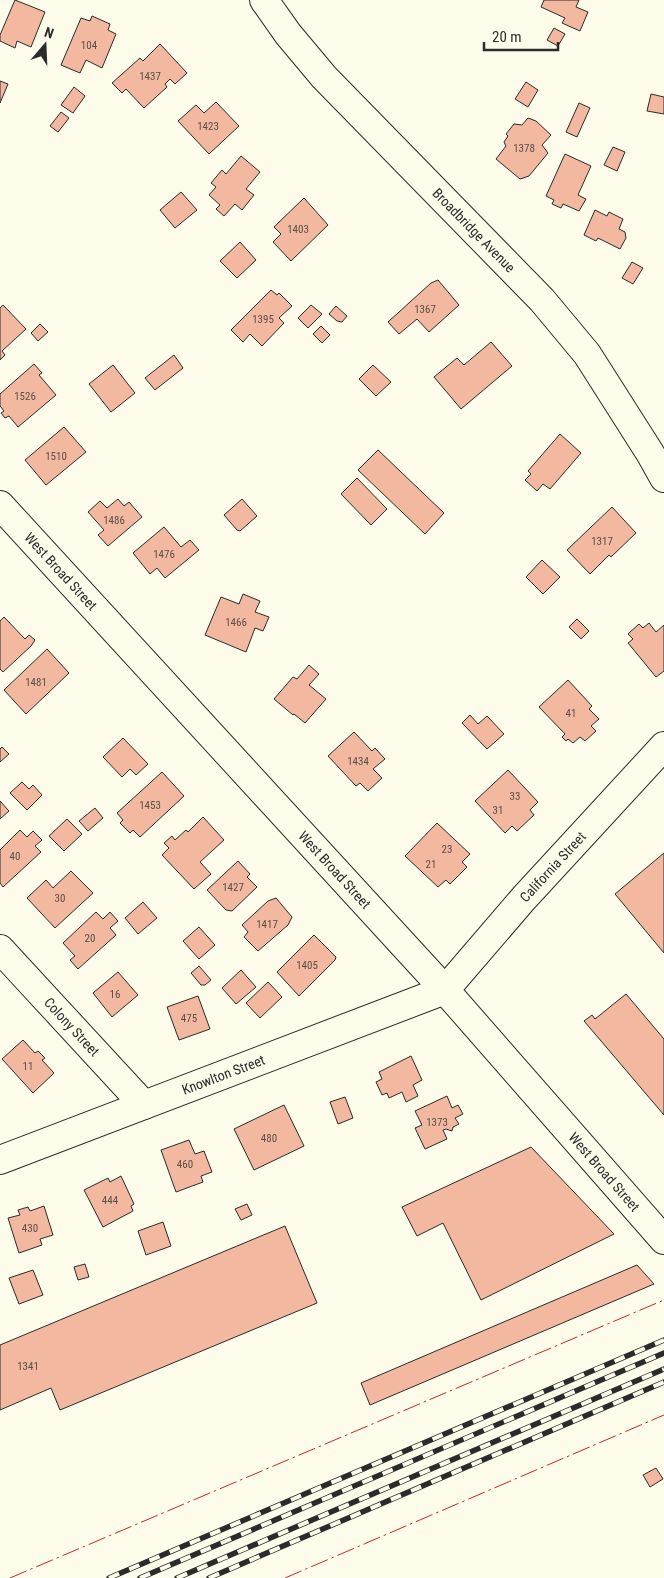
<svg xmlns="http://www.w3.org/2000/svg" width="664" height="1578" font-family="'Roboto Condensed',sans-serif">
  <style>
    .building { fill: #f2b8a0; stroke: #2b2b2b }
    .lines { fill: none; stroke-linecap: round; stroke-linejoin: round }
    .minor-casing { stroke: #2b2b2b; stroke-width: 30 }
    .major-casing { stroke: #2b2b2b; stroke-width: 30 }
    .minor { stroke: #fdfbea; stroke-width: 28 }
    .major { stroke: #fdfbea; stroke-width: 28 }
    .rail-casing { stroke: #2b2b2b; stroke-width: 5.5 }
    .rail { stroke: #fdfbea; stroke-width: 4; stroke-dasharray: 11; stroke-linecap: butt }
    .power { stroke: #c62828; stroke-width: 1; stroke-dasharray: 18 4 2.5 4; stroke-linecap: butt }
    .labels { text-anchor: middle; stroke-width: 4; stroke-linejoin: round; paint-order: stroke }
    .number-label { font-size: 11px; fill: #5d4e48 }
    .street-label { font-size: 14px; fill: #2b2b2b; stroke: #fdfbea }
  </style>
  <rect width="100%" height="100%" fill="#fdfbea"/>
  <g class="building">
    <path d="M15,0L45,12L31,47L17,41L15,48L0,41V35Z"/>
    <path d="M544,0H579L576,7L588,12L580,31L562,23L565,18L541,7Z"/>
    <path d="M92,16L110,24L108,30L116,34L102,68L86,60L80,73L61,65L81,18L90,21Z"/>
    <path d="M554,28L565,34L558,46L547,40Z"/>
    <path d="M160,44L187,73L175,84L170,79L165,84L167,87L144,108L126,89L122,93L112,83L140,58L143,61Z"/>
    <path d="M0,81L8,84L0,103Z"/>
    <path d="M526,82L538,90L528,107L515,99Z"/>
    <path d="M74,87L85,96L73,113L61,105Z"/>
    <path d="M651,94L664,97V114L647,111Z"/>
    <path d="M216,102L239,126L209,154L178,121L196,105L204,113Z"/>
    <path d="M579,103L590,108L577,137L566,132Z"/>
    <path d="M61,112L69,118L58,132L50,126Z"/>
    <path d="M528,118L536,121L551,135L542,145L548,153L529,176L520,179L496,159L506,146L504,142L508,136L506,134L514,124L522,125Z"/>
    <path d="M613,147L625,152L617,171L604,165Z"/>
    <path d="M565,154L591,166L578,195L586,199L579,211L563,204L561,208L552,204L554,200L546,196Z"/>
    <path d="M241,156L260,172L246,189L254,195L242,210L235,204L224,216L216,209L220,205L209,195L216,187L211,183L222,170L226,174Z"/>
    <path d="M181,192L197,210L175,228L160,210Z"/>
    <path d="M304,198L328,225L291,261L273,242L281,234L274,227Z"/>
    <path d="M595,210L607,216L609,212L623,219L619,229L625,232L626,238L620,249L598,238L596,241L584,235Z"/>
    <path d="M240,242L256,260L237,278L220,261Z"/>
    <path d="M632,262L643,268L633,284L622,278Z"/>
    <path d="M438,280L459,305L429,332L417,319L399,334L388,322L431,283Z"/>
    <path d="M271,290L277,295L279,293L292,306L279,318L284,323L262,346L250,334L243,342L231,330Z"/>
    <path d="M3,305L26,329L2,351L5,355L0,360V308Z"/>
    <path d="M311,305L322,314L308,328L298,318Z"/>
    <path d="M336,306L347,316L342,322L337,321L329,314Z"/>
    <path d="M40,324L48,332L38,341L31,333Z"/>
    <path d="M321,326L330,335L322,343L313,334Z"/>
    <path d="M491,342L512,366L461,409L434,377L457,358L464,365Z"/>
    <path d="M174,355L183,368L155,390L145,378Z"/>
    <path d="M34,364L42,373L39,375L56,395L18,427L9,416L5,418L1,413L4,411L0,406V394Z"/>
    <path d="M113,365L135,393L111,412L89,384Z"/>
    <path d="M373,365L391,382L376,396L359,379Z"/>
    <path d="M64,427L86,452L46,485L25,460Z"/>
    <path d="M560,434L581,453L550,489L543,484L537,491L525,480L531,474L528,471Z"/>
    <path d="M378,450L444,513L425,534L358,470Z"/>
    <path d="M357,478L387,509L371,525L341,494Z"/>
    <path d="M118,499L124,506L129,502L142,517L108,546L98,535L104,530L88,512L100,501L107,508Z"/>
    <path d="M242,499L257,516L240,531L237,530L224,515Z"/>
    <path d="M612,507L636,533L611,557L609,555L590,574L567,550Z"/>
    <path d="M164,527L181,547L190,540L199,550L165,578L157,568L150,574L133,553Z"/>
    <path d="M542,560L560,577L543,594L526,577Z"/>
    <path d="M243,594L260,601L255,612L269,617L263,631L255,628L246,652L205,635L221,597L239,604Z"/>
    <path d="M4,617L25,639L29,635L35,640L31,646L3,672L0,669V621Z"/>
    <path d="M577,619L589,631L581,639L569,627Z"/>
    <path d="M649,623L656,632L664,625V671L656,677L628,643L633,639L628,634L639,624L643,628Z"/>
    <path d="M47,649L69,673L26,714L4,690Z"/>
    <path d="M309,665L319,674L309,685L326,699L305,723L294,714L293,715L274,699L293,677L297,679Z"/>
    <path d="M568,680L592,706L589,709L599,719L591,726L596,731L585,741L580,737L573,743L568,739L566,741L562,737L565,734L539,707Z"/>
    <path d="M470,715L478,724L487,716L504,734L487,749L462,723Z"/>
    <path d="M354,732L372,751L375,748L385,759L373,769L382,778L368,791L360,783L356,786L328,756Z"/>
    <path d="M123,738L148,764L136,775L130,769L122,777L103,757Z"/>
    <path d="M2,747L9,754L0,762V749Z"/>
    <path d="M508,770L538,802L530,810L534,815L517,831L512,826L505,833L475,801Z"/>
    <path d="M162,772L184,796L140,837L133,830L130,833L120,823L123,820L117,813Z"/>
    <path d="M22,782L29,789L33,785L42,795L27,810L10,793Z"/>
    <path d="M0,801L9,811L0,819Z"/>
    <path d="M95,808L103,818L88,831L79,821Z"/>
    <path d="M203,817L224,840L200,862L211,874L194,889L162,855L169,848L164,843L172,836L175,840L186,830L188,832Z"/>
    <path d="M67,819L82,834L64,851L49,836Z"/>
    <path d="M437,823L470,854L462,862L467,867L450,884L446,880L438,887L405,856Z"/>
    <path d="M20,830L27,837L33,831L42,840L35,846L41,852L3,887L0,883V850Z"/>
    <path d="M664,853V953L615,894Z"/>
    <path d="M238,861L250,874L247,877L257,887L232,911L226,910L207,890Z"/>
    <path d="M71,871L93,893L55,928L27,898L46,880L53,888Z"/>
    <path d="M276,898L292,917L288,925L258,951L244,937L248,932L242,925L268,901Z"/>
    <path d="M143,902L157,918L138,934L125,918Z"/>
    <path d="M96,912L103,919L110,912L118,921L110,928L116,935L78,969L70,960L75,956L63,943Z"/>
    <path d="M199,927L215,945L199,959L183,941Z"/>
    <path d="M314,935L336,957L335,960L299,996L277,972Z"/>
    <path d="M199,966L211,980L205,985H201L191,973Z"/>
    <path d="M241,970L256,987L236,1004L222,988Z"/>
    <path d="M118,972L138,995L112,1017L93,993Z"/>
    <path d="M268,982L282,997L260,1018L246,1003Z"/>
    <path d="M626,994L664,1039V1115L584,1021L592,1015L595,1019Z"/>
    <path d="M198,996L210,1029L179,1040L167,1007Z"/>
    <path d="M23,1040L35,1053L38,1051L45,1058L42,1060L54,1073L33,1093L2,1059Z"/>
    <path d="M411,1056L422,1080L413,1085L418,1096L406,1102L402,1092L389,1098L387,1093L382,1095L376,1082L382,1079L379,1072Z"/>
    <path d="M447,1096L452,1108L458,1105L463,1114L455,1118L459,1124L453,1127L452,1131L446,1129L443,1130L447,1139L425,1149L415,1128L422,1125L415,1111Z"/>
    <path d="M345,1097L353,1118L338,1124L330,1102Z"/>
    <path d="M284,1105L304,1146L254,1170L234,1129Z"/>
    <path d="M189,1140L195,1154L204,1151L212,1172L201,1176L203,1182L176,1192L161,1150Z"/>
    <path d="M531,1147L614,1234L481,1300L443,1223L417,1236L402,1207Z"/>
    <path d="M121,1176L134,1204L131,1206L133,1211L103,1227L84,1190L108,1178L110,1182Z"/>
    <path d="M247,1204L252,1215L241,1220L235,1209Z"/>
    <path d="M44,1206L53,1235L40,1239L42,1245L19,1253L8,1218L20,1215L18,1210L28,1207L30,1211Z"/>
    <path d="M163,1222L171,1246L146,1255L138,1231Z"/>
    <path d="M285,1226L317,1303L60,1410L51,1388L0,1410V1345Z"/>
    <path d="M85,1264L89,1277L78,1280L74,1267Z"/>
    <path d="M637,1265L654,1284L370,1405L361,1383Z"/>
    <path d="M33,1270L43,1295L19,1304L9,1278Z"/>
    <path d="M656,1468L663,1479L650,1487L643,1475Z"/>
  </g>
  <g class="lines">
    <g class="minor-casing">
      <g id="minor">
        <path id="s1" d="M264,0L288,34L324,77L542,300L587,354L650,453L664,478"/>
        <path id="s2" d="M0,949L144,1105"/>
        <path id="s3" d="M0,1160L445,990L524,898L664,746"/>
      </g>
    </g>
    <g class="major-casing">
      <g id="major">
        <path id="s4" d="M0,505L445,990L664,1240"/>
      </g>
    </g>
    <use href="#minor" class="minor"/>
    <use href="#major" class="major"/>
    <g class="rail-casing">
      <g id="rail">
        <path d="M109,1578L664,1340"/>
        <path d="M140,1578L664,1353"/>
        <path d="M177,1578L664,1369"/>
        <path d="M209,1578L664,1382"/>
      </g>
    </g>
    <use href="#rail" class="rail"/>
    <g class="power">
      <path d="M10,1578L664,1300"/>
      <path d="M285,1578L664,1415"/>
    </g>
  </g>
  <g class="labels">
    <g class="number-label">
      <text x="89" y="49">104</text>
      <text x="150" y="80">1437</text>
      <text x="208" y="130">1423</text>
      <text x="524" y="152">1378</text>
      <text x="298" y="233">1403</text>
      <text x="425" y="313">1367</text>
      <text x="263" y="323">1395</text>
      <text x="25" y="400">1526</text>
      <text x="56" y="460">1510</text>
      <text x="114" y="524">1486</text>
      <text x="602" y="545">1317</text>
      <text x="164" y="558">1476</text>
      <text x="236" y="626">1466</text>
      <text x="36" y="686">1481</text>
      <text x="571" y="717">41</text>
      <text x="358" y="765">1434</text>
      <text x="515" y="800">33</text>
      <text x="150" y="809">1453</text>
      <text x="498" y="814">31</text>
      <text x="447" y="853">23</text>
      <text x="15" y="860">40</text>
      <text x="431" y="868">21</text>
      <text x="233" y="891">1427</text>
      <text x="60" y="902">30</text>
      <text x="267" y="928">1417</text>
      <text x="90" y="942">20</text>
      <text x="307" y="969">1405</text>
      <text x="115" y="998">16</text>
      <text x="189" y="1022">475</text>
      <text x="28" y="1070">11</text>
      <text x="437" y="1126">1373</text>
      <text x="269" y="1142">480</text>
      <text x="185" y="1168">460</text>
      <text x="110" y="1204">444</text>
      <text x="30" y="1232">430</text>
      <text x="28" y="1370">1341</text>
    </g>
    <g class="street-label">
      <text dy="5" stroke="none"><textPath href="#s1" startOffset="312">Broadbridge Avenue</textPath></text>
      <text dy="5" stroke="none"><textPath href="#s4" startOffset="90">West Broad Street</textPath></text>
      <text dy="5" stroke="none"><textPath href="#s3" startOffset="640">California Street</textPath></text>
      <text dy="5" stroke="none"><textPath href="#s4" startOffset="495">West Broad Street</textPath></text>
      <text dy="5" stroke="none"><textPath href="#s2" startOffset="106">Colony Street</textPath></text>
      <text dy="5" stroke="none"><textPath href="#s3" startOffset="239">Knowlton Street</textPath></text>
      <text dy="5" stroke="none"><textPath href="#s4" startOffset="900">West Broad Street</textPath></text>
    </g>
  </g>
  <g transform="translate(45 45) rotate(19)" stroke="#fdfbea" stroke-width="4" paint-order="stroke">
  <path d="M0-4L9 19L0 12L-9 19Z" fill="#2b2b2b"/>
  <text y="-8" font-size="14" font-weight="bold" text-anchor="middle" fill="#2b2b2b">N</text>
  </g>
  <path d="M484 42v8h74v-8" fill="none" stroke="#2b2b2b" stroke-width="2.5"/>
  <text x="492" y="42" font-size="15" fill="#2b2b2b" stroke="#fdfbea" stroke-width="4" paint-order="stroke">20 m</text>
</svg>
